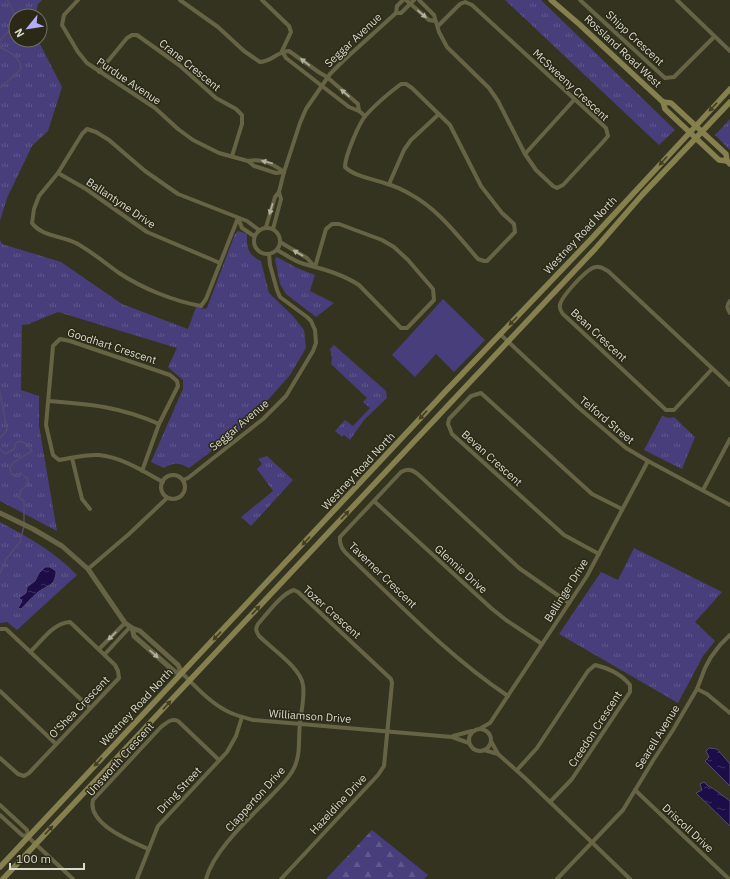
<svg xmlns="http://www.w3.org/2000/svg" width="730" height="879" font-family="'IBM Plex Sans',sans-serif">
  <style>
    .green { fill: #473e7b }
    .forest { fill: url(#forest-firs) }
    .park { fill: url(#park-tufts) }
    .water { fill: url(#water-ripples); stroke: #554a70 }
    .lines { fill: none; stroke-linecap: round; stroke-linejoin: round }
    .stream { stroke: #554a70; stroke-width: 1.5 }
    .minor { stroke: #676446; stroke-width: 4 }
    .tertiary { stroke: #676446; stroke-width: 5 }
    .secondary { stroke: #85804e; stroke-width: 5.5 }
    .oneway { fill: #b2b19e }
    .oneway2 { fill: #423f24 }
    .labels { text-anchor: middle; stroke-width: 3; stroke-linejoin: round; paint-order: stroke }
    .street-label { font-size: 11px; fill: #dadace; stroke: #2b2916 }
  </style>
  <defs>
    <pattern id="forest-firs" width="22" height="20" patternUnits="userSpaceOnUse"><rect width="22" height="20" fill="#473e7b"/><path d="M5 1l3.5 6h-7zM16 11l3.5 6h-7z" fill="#61598d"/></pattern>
    <pattern id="park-tufts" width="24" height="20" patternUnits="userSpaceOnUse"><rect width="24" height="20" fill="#473e7b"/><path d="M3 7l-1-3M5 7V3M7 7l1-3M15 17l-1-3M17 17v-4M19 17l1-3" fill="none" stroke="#61598d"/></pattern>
    <pattern id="water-ripples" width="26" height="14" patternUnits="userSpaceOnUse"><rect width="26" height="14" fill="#1c0c47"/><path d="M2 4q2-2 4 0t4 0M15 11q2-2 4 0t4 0" fill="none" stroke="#3c2f60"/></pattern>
  </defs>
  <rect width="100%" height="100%" fill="#34331f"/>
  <path class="green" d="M443,299L485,340L454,372L436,354L415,377L392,355Z"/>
  <path class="forest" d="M372,830L428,875L424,879H326Z"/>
  <g class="park">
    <path d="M0,0H42L38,4L35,16H16V40H38L62,87L48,131L32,146L7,198L0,221Z"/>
    <path d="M505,0H541L675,130L659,145Z"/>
    <path d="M730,119V150L715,135Z"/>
    <path d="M238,231L247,234C246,247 249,256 261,261L269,293L293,316L304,330L306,348L290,375L245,426L189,468C179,463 174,462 164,468L151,462L183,389V380L168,367L177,348L58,312L29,324L22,325L21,390L39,396V426L57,531L0,501V240L2,244L61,262L122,304L188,329L196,307L205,309L207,308L235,234Z"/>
    <path d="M277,257L297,268L315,275L310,291L334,303L316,317L286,294L280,284L275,259Z"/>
    <path d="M334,345L386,391L387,398L364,420L350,440L344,435L342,437L335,431L345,420L353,426L370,408L363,402L367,398L331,364L332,357L330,349Z"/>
    <path d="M662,416L669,418L674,417L695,437L682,469L644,450Z"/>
    <path d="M267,456L293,480L251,526L241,517L273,491L257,469L262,464L258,459Z"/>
    <path d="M0,522C28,537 55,552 77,575L17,630L7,622L0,623Z"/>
    <path d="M634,548L722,592L695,622L715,641L703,656L678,703L559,634L601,572L618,580Z"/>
  </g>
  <g class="water">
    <path d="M45,567H50L56,571C56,587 46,585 37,593C31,598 26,604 21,609L18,608L22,601L19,598L26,593L27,587L35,581L39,573Z"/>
    <path d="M709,748L717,749L730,764V786L705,761L709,757L706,751Z"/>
    <path d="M704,782L709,787H711L730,801V826L696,793L702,790L700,784Z"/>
  </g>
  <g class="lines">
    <g class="stream">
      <path d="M7,0L16,16"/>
      <path d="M0,41C5,33 14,29 16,23"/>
      <path d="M0,44L1,48C12,53 20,57 21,69L0,88"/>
      <path d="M0,392L7,430L0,438"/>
      <path d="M0,449L5,454L14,449L16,443L20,441L27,444L32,451L14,462L10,467L11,474L17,475L21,473L28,479L27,485L21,490L19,498L24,501V526L20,542L6,559L0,573"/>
    </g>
    <g class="minor">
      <path d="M78,0L64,15L62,25L78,52L87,63L155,108L178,129L193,140L219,153L248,161L254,166L276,173L284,172"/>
      <path d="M180,0L218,27L244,51L260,62C273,61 276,52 289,51L320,73L327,77L358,104L359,111"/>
      <path d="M262,0L289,26L291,32L282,51"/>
      <path d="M406,0L429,20L435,21"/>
      <path d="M419,0L434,15L439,32L447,47L489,88L498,101L525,154L536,170L553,186L557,188L563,185L602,143L608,136L606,128L472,5L465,2L460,4L438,26"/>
      <path d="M580,0L665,78L674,77L714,37"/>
      <path d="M677,0L730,51"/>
      <path d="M396,13L397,6L403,0"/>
      <path d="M282,51L286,58L349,107L359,111L365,116"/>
      <path d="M99,72L127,38L132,35H137L179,65L216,98L236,109L242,115V124L232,156"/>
      <path d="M401,84H406L412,88L450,125L481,186L502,213L514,224L515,232L487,261H484L478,259C457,235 438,209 410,194C403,190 395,186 387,184C374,179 355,177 345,167C345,156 359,123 366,115C376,104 389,93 401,84Z"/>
      <path d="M525,154L574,100"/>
      <path d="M248,161C262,158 273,164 284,172"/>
      <path d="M58,173L86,189L147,232L220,263"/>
      <path d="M389,184L404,150L411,140L439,114"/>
      <path d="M238,218L206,299L201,306C173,301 142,288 119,273C105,263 91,251 76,243C62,236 41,236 32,223L34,209L39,196L58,173L82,134L87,129L96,132L109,140L145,171L178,194L247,221L259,230"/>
      <path d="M238,218L242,228L254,236"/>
      <path d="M266,227L275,197L279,192"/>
      <circle cx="267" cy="241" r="13"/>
      <path d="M273,229L281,199L279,192L284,172L300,123L306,109L330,74L344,60L396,13H401L414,0"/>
      <path d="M280,242L307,258L314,266"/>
      <path d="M277,250C285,254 295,262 304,264C323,269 342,274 359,285L401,328H407L409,326L434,300L433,289L408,260L394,247L382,240L339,224H332L326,229L315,267"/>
      <path d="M730,301C726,306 727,308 730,313"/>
      <path d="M500,334L579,408L626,448L648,461L730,505"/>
      <path d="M712,369L674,410H666L563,314C561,311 559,309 560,305C561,297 588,267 596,267C600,266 604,269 608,271L730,385"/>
      <path d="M49,401C90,404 121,407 159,424"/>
      <path d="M72,458L82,499L90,509"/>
      <path d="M142,471L159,424L178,386L177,381L170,375L70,341L60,339L53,346L46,425L53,455L59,460C72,458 86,454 99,455C121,457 143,471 163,482"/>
      <circle cx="173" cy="487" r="12"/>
      <path d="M183,480L188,478L263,419L286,396L313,351L316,343L315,330L311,321L307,317L280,297L277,290L270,265L269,254"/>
      <path d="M703,490L730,439"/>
      <path d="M374,501L491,608L506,620L542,644"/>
      <path d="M599,554L564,535L452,434L448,424L449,419L471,396L481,393L592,494L622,509"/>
      <path d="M88,569L129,534L167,498"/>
      <path d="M0,629H6L90,708"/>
      <path d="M99,649L125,623"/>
      <path d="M105,654L130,627"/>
      <path d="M182,673C196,687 212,705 231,713C238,716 246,718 253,720L452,737L469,743"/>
      <path d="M697,689L707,694L730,713"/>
      <path d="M0,691L56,744"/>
      <path d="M508,696C451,658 400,605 351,558C344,551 339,547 340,537L401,472C409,467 414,471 420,476L519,568L569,603"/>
      <path d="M481,728L490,723L587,576L648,461"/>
      <circle cx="480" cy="740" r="11"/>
      <path d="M453,736L472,731"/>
      <path d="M491,741L498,754L525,778L630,879"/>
      <path d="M484,750L498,754"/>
      <path d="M0,758L18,774L24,776L29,773L119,678L118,671L115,665L70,622C53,623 42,641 30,652"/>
      <path d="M517,770L537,748L588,671L595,665C608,668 622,675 630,685V692L572,779L550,802"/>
      <path d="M635,790L729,879"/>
      <path d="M0,805L27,830L28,837"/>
      <path d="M0,815L22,835L28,837L73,879"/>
      <path d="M148,849C131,841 87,824 93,800L161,727C166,723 171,718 178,721L219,760"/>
      <path d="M137,879L158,826L227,752L236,736L242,717"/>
      <path d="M206,879C214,849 251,817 273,794C280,786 289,779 294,768C301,754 298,739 300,724C301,711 305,697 303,685C301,668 271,648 259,636C256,631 255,629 258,624C267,614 282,593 294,590L298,592L391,679L392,683L384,766L378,775L281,879"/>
      <path d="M557,879L623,810L654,759L673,730L697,689L705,668L711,657L720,645L730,635"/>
    </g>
    <g class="tertiary">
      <path d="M0,513L33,529L62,546L88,569L125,623L132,628L140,631L178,665L182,673"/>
      <path d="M132,628L134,636L175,672L182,673"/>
    </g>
    <g class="secondary">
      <path d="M551,0L579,24L663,102L671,103L726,154L727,161"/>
      <path d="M663,102L665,109L719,160L727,161L730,164"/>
      <path d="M0,867L443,394L594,236L730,89"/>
      <path d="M3,879L595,249L642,195L730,102"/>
    </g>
  </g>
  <defs><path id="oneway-solid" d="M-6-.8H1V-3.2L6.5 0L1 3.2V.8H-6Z"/></defs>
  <g class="oneway">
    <use href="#oneway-solid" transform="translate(422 14) rotate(41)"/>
    <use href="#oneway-solid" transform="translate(305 62) rotate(-143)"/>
    <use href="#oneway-solid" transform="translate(345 93) rotate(-139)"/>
    <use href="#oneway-solid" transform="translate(267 162) rotate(-166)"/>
    <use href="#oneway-solid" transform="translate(271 209) rotate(107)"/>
    <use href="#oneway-solid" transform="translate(298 253) rotate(-150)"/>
    <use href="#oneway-solid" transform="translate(112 636) rotate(135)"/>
    <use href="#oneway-solid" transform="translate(154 654) rotate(42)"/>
  </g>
  <g class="oneway2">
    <use href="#oneway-solid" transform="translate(713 107) rotate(133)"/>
    <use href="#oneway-solid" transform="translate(663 161) rotate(132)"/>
    <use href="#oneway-solid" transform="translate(513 321) rotate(134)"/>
    <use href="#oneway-solid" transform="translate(423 415) rotate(133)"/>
    <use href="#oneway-solid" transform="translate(345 515) rotate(-47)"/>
    <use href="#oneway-solid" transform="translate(306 541) rotate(133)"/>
    <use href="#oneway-solid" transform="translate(256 610) rotate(-47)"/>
    <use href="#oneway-solid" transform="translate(217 636) rotate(133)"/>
    <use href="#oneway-solid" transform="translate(167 705) rotate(-47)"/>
    <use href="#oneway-solid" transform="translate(98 762) rotate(133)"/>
    <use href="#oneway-solid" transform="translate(49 830) rotate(-47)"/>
  </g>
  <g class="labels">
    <g class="street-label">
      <text transform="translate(635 38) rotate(43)" y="4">Shipp Crescent</text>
      <text transform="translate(353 40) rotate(-43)" y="4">Seggar Avenue</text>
      <text transform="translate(623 51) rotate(43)" y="4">Rossland Road West</text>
      <text transform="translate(190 65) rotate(39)" y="4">Crane Crescent</text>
      <text transform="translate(129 81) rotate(34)" y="4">Purdue Avenue</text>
      <text transform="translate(571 85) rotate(43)" y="4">McSweeny Crescent</text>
      <text transform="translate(121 203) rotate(34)" y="4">Ballantyne Drive</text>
      <text transform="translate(580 235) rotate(-47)" y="4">Westney Road North</text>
      <text transform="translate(599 335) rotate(43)" y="4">Bean Crescent</text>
      <text transform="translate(112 346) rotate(18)" y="4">Goodhart Crescent</text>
      <text transform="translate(607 420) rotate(40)" y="4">Telford Street</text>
      <text transform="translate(239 425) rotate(-40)" y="4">Seggar Avenue</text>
      <text transform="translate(492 458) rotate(42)" y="4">Bevan Crescent</text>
      <text transform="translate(358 471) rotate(-47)" y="4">Westney Road North</text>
      <text transform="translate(461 569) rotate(42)" y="4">Glennie Drive</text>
      <text transform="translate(383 575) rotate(44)" y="4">Taverner Crescent</text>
      <text transform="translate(566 590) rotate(-58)" y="4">Bellinger Drive</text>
      <text transform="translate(332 612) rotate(42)" y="4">Tozer Crescent</text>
      <text transform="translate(79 707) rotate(-46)" y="4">O'Shea Crescent</text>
      <text transform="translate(136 707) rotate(-47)" y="4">Westney Road North</text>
      <text transform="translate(310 716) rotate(4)" y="4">Williamson Drive</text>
      <text transform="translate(595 729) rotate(-57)" y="4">Creedon Crescent</text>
      <text transform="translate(657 737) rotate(-58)" y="4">Searell Avenue</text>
      <text transform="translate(120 759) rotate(-48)" y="4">Unsworth Crescent</text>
      <text transform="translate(179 790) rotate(-47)" y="4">Dring Street</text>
      <text transform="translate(255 799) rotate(-48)" y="4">Clapperton Drive</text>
      <text transform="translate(338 804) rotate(-47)" y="4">Hazeldine Drive</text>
      <text transform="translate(688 828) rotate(43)" y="4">Driscoll Drive</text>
    </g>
  </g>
  <g transform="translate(28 28) rotate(240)"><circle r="19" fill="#2b2916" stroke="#717060"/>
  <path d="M0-3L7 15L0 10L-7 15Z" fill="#b3adf9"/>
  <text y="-6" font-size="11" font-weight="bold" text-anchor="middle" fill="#dadace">N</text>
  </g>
  <path d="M10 863v6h74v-6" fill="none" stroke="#dadace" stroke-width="2"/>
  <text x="16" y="863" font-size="12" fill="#dadace" stroke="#2b2916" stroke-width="3" paint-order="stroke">100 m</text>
</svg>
